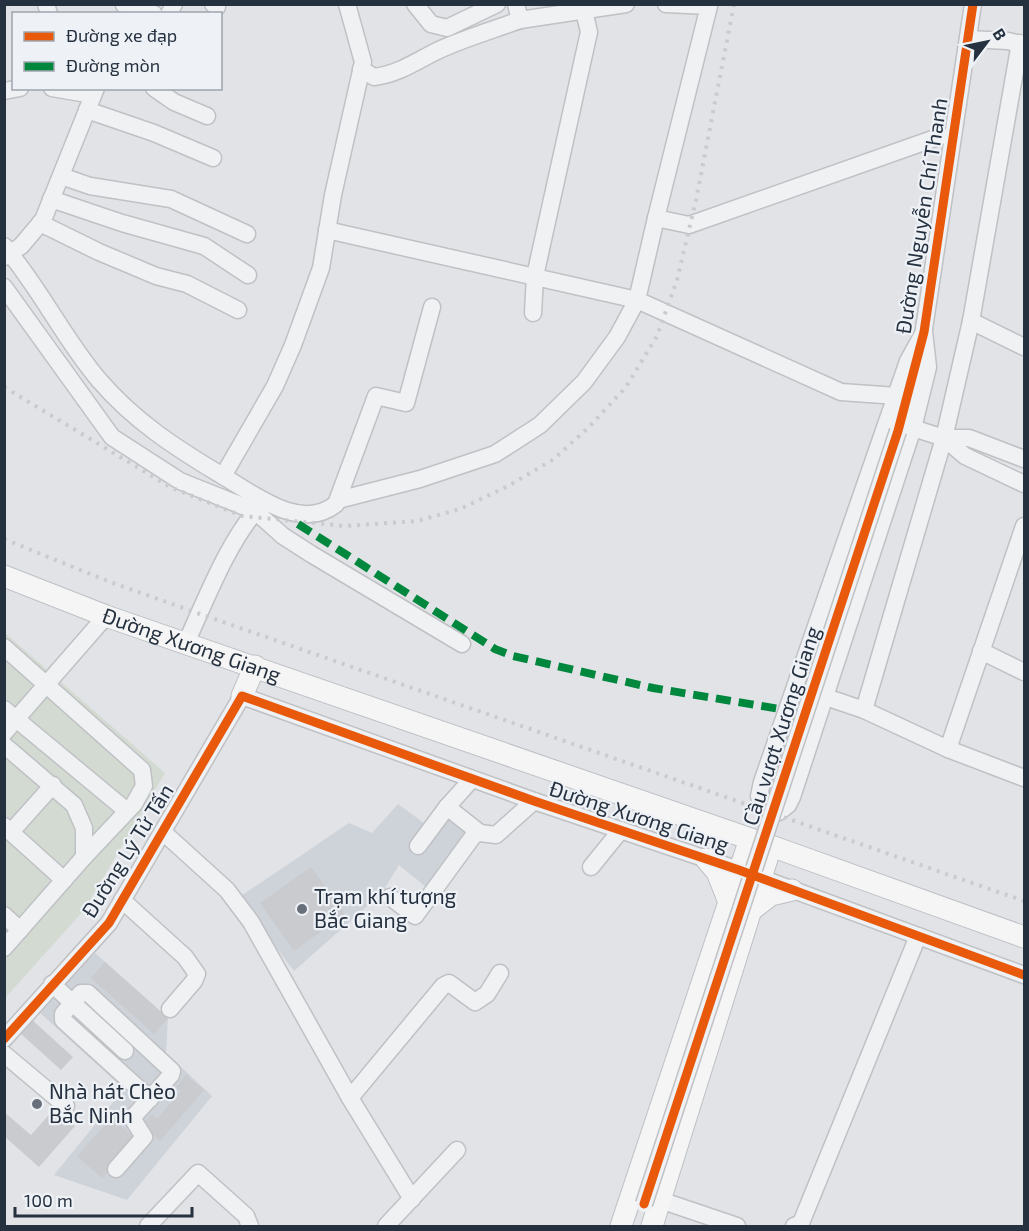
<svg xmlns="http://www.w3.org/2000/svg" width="1029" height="1231" font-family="'Exo 2',sans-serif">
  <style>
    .built { fill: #ced3da }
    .green { fill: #d2dad1 }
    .building { fill: #c9cbce }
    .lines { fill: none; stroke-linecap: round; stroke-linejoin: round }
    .minor-casing { stroke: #bfc1c4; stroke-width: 19 }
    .major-casing { stroke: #bdc0c4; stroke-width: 23 }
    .minor { stroke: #f0f1f3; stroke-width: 16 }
    .major { stroke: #f5f5f6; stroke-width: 21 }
    .rail { stroke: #c9cbce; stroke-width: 4; stroke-dasharray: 3 6; stroke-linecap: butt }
    .minor-bridge-casing { stroke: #bfc1c4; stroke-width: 19; stroke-linecap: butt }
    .minor-bridge { stroke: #f0f1f3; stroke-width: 16 }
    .quiet { stroke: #00873e; stroke-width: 8; stroke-dasharray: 15 8; stroke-linecap: butt }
    .cycleway-casing { stroke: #eef2f6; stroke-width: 13 }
    .cycleway { stroke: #e8590c; stroke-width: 9 }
    .poi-dot { fill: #676f7a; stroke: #eef2f6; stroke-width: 2 }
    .labels { text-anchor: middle; stroke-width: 4.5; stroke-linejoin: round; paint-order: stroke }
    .street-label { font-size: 21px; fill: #263140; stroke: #eef2f6 }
    .poi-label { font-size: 21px; fill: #263140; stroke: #eef2f6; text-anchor: start }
  </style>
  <rect width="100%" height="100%" fill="#e1e3e6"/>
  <g class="built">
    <path d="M398,804L428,826L444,808L474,831L436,895L399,865L382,893L294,971L238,898L349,823L372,833Z"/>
    <path d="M95,953L168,1018L166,1053L212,1096L127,1200L54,1175L124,1089L38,1011Z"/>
  </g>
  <path class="green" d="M5,633L165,773L84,910L5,998Z"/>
  <g class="building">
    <path d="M311,867L345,914L294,951L260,903Z"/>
    <path d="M105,962L168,1018L154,1034L91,978Z"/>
    <path d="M31,1019L73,1057L61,1070L19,1032Z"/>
    <path d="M186,1075L204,1090L160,1141L142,1125L152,1114L157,1119L181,1091L176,1087Z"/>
    <path d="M55,1108L75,1126L39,1167L4,1136V1112L31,1135Z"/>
    <path d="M111,1118L136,1139L102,1178L77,1156Z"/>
  </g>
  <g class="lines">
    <g class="minor-casing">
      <g id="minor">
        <path d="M46,4L49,14"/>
        <path d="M213,4L217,7"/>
        <path d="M415,4L431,24L447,28L497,4"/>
        <path d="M516,4L520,20L626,4"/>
        <path d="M666,4L709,6L656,218L689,225L941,136"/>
        <path d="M124,5L154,14"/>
        <path d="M169,14L174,4"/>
        <path d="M968,39L1008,41L1024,45"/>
        <path d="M361,69L374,77C399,74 418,60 439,50C465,38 493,30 520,20"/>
        <path d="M52,88L93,95"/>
        <path d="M154,88L174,102L207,116"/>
        <path d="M4,91L20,88"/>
        <path d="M87,110L154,133L213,158"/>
        <path d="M61,176L90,186L171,199L247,234"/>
        <path d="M51,199L122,223L204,246L248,275"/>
        <path d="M40,223L99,252L156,276L187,284L238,310"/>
        <path d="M327,230L637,300L841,392L897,396"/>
        <path d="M4,246C40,288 64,339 99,380C134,421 176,448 221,475C253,493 300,533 336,504L376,396L406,403L432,307"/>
        <path d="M4,257L21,246L43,220L96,88"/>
        <path d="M4,287L112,437L180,481L255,511L283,536L311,554L462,644"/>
        <path d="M533,313L535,276L589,32L584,11"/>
        <path d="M971,321L1024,347"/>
        <path d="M924,332L928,367L913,428L792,797L788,805L779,812L762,803L759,796L762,782L908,361Z"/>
        <path d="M922,342L973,4"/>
        <path d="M913,428L944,438H969L1024,459"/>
        <path d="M944,438L965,456L1024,484"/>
        <path d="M223,476L275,386L293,345L321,268L333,195L363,62L347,4"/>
        <path d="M338,500L420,479L495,454L540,425L584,382L617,337L637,300L656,218"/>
        <path d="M186,643C208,595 227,543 262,503"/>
        <path d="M4,647L142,770L144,786L134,804L84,857L4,948"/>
        <path d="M981,651L1024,672"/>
        <path d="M817,694L864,710L948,749L1024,778"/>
        <path d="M4,709L127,811"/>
        <path d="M864,710L944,438L971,321L1020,43"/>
        <path d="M4,733L106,616"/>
        <path d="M4,745L74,805L84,828V857"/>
        <path d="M948,749L1024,526"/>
        <path d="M447,807L480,833"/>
        <path d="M4,826L64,880"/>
        <path d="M11,832L53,785"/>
        <path d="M163,832L227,890L251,922L350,1098L412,1199"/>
        <path d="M418,846L447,807L472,779"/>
        <path d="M591,867L621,830"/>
        <path d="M390,897L415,916L474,835L480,833L496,835L534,801"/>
        <path d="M122,900L185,957L197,974L194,981L170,1009"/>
        <path d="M4,915L20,930"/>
        <path d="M52,984L125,1051"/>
        <path d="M4,1039L109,923L242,696L534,801L739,870L1024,975"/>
        <path d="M4,1054L66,1106"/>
        <path d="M350,1098L443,986L449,983L475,1002L487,994L500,973"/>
        <path d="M116,1169L144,1137L132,1118L134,1116L171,1075L172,1071L88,993H81L63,1014V1020L150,1099"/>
        <path d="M660,1200L737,1226"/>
        <path d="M148,1226L198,1173L246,1216L250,1226"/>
        <path d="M386,1226L457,1150"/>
        <path d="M794,1226L801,1223L918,936"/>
      </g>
    </g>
    <g class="major-casing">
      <g id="major">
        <path id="s1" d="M4,576L106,616L771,846L1024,937"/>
        <path d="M242,696L255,666"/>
        <path d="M706,859L717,872L729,902"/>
        <path d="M750,911L771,895L792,890"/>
        <path d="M621,1226L750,839"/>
        <path d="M652,1226L771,846"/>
      </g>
    </g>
    <use href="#minor" class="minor"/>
    <use href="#major" class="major"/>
    <g class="rail">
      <path d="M4,387L170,487L242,516L345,526L417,521L460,509L508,486L554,459L590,426L626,387L657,336L677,280L696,200L734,4"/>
      <path d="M4,539L110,582L200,614L1024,901"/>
    </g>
    <g class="minor-bridge-casing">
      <path id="minor-bridge" d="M644,1204L898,431"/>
    </g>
    <use href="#minor-bridge" class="minor-bridge"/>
    <path class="quiet" d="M298,524L495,649L513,656L653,688L786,710"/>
    <g class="cycleway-casing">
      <g id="cycleway">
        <path d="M4,1039L109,923L242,696L534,801L739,870L1024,975"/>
        <path d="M644,1204L898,431L924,332L973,4"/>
      </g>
    </g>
    <use href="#cycleway" class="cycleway"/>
  </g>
  <g class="poi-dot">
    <circle cx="302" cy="909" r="6"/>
    <circle cx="37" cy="1104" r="6"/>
  </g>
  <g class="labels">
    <g class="street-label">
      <text transform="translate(922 216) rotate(-81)" y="7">Đường Nguyễn Chí Thanh</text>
      <text dy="7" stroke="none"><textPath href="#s1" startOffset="200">Đường Xương Giang</textPath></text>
      <text transform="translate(782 726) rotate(-72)" y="7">Cầu vượt Xương Giang</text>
      <text transform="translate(639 817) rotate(18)" y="7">Đường Xương Giang</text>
      <text transform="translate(128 851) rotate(-58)" y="7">Đường Lý Tử Tấn</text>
    </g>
    <g class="poi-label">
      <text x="314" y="904">Trạm khí tượng<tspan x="314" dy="24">Bắc Giang</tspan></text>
      <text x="49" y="1099">Nhà hát Chèo<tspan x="49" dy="24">Bắc Ninh</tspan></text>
    </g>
  </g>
  <rect width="1029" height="1231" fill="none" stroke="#263140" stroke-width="12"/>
  <rect x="12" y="12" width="210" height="78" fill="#eef2f6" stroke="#9ea5ad" stroke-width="1.5"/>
  <rect x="24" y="32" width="30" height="9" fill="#e8590c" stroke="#9ea5ad" stroke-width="1.5"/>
  <text x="66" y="42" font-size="18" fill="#263140">Đường xe đạp</text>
  <rect x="24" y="62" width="30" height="9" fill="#00873e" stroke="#9ea5ad" stroke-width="1.5"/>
  <text x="66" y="72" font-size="18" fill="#263140">Đường mòn</text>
  <g transform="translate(987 42) rotate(58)" stroke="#eef2f6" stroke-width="4.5" paint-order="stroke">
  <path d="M0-4.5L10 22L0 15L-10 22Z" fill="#263140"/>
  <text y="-9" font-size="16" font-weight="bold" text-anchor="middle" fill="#263140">B</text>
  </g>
  <path d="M15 1207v9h177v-9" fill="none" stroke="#263140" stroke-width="3"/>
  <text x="24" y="1207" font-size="18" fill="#263140" stroke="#eef2f6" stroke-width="4.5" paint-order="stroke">100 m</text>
</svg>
